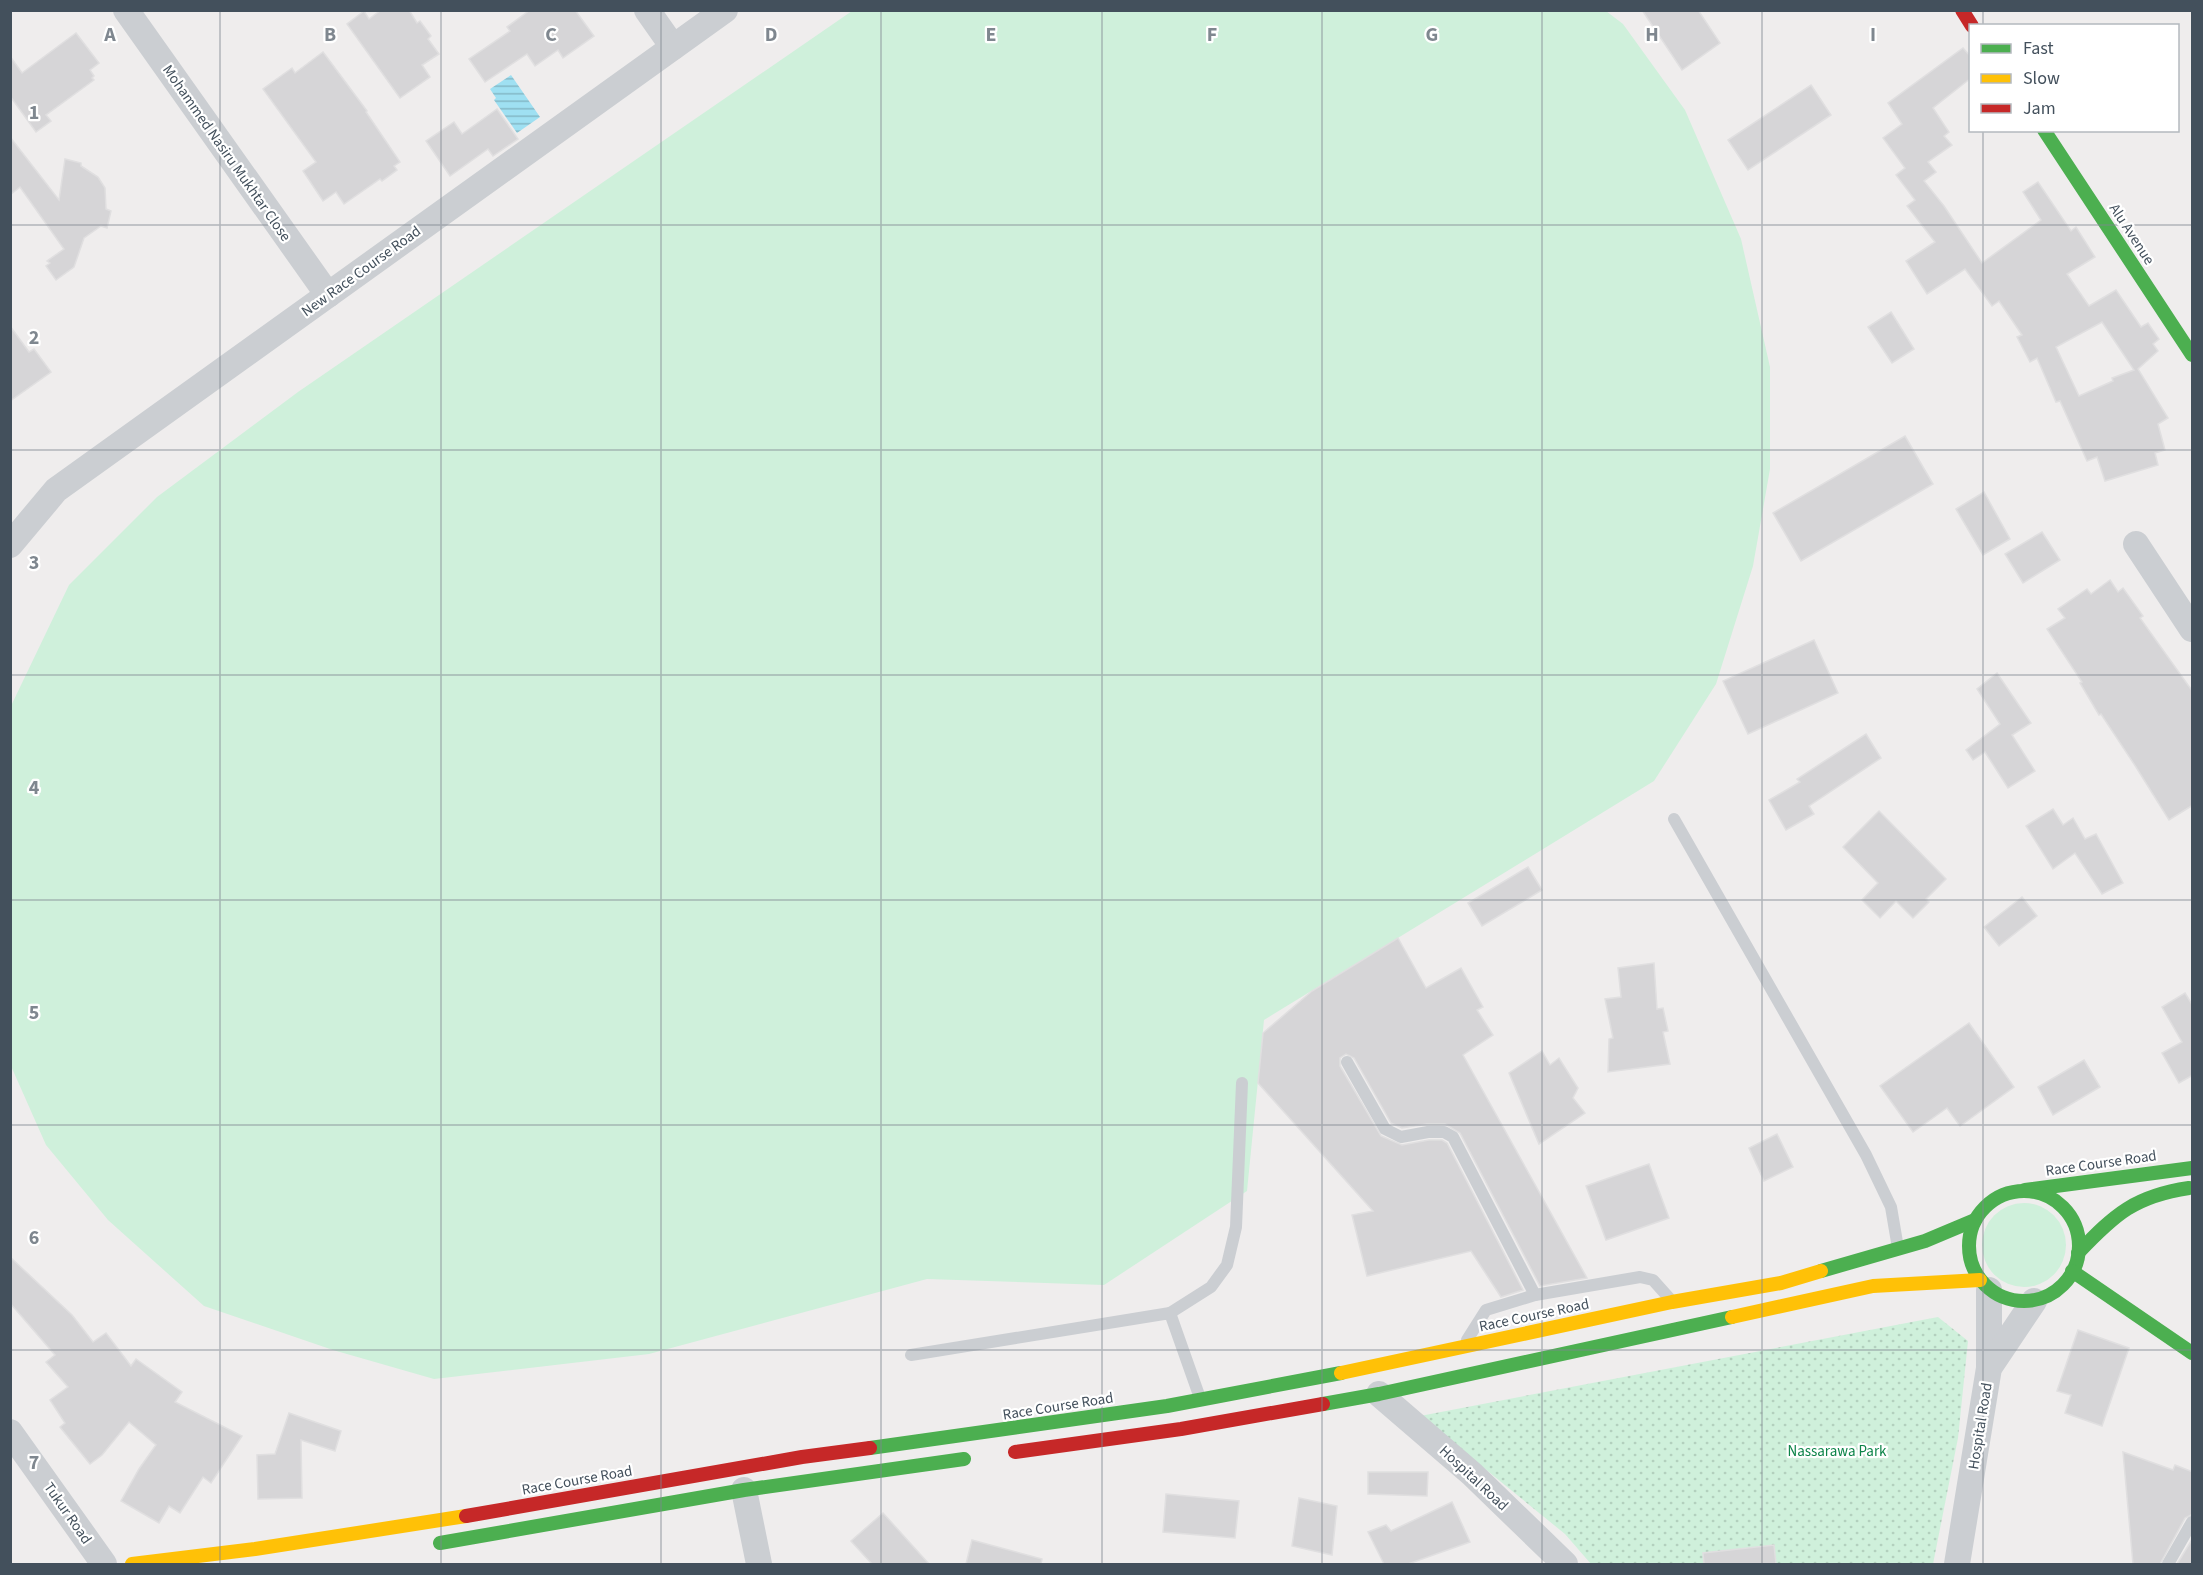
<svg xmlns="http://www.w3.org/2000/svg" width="2203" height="1575" font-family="'Source Sans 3',sans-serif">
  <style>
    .park { fill: url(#park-dots) }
    .garden { fill: #cff0db }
    .water { fill: url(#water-rules) }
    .building { fill: #d6d5d7; stroke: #e0dfe0; stroke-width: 1.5; fill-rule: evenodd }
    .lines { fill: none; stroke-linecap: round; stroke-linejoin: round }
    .lane { stroke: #cbced2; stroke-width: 12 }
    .street { stroke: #cbced2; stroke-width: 26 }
    .fast { stroke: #4caf50; stroke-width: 14 }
    .slow { stroke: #ffc107; stroke-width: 14 }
    .jam { stroke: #c62828; stroke-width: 14 }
    .grid { fill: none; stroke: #7f878f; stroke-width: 1.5; stroke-opacity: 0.55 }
    .labels { text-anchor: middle; stroke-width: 4.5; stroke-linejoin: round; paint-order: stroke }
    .street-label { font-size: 15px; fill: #43505c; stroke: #fff }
    .park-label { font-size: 15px; fill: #0d8449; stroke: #fff }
    .grid-label { font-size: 20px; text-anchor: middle; font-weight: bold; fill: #7f878f; stroke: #fff; stroke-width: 4.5; stroke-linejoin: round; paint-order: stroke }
  </style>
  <defs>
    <pattern id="park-dots" width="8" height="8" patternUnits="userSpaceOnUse" patternTransform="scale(1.5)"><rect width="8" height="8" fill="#cff0db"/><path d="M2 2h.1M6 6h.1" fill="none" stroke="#b3d0be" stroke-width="1.8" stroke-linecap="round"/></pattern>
    <pattern id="water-rules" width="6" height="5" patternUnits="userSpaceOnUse" patternTransform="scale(1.5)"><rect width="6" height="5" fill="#9fe0f2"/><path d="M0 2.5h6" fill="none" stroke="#83b8c7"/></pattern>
  </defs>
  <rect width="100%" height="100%" fill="#efeded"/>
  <path class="park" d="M1938,1317L1968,1341L1958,1438L1933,1564H1591L1565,1534L1420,1416Z"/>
  <g class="garden">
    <path d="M852,11H1606L1623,24L1685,110L1741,239L1770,367V469L1753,566L1716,684L1654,781L1264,1020L1247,1191L1104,1285L927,1279L649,1354L434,1379L333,1350L204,1306L108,1220L46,1145L11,1066L10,708L69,585L157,497L298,392Z"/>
    <circle cx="2024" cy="1245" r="42"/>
  </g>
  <path class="water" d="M511,75L540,117L517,133L494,100L496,98L490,89Z"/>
  <g class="building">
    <path d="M381,10H409L417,23L420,21L431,36L428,39L439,54L422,65L430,77L400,98L347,24L364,11L369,19Z"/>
    <path d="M530,10H575L594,36L563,58L558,50L535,66L527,54L485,82L469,59L510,31L507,27Z"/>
    <path d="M1642,10H1698L1720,43L1682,70Z"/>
    <path d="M76,33L99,63L90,70L94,76L92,78L94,80L46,115L51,121L36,132L10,96V56L22,73Z"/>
    <path d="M1963,48L1971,57V78L1933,108L1949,132L1944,136L1952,145L1928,162L1936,172L1924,181L1944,206L1982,263L2041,220L2023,192L2038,182L2071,231L2076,227L2095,257L2067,274L2089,306L2116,290L2141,327L2148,323L2159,339L2153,344L2158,351L2138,369L2168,418L2158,424L2165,450L2155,453L2158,465L2105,481L2097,457L2087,461L2060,401L2056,402L2037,358L2030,362L2017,337L2022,335L1999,301L1992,306L1965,269L1927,294L1906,261L1935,242L1907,206L1915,200L1896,175L1905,168L1883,138L1902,124L1888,103ZM2102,322L2134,370L2112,378L2113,381L2079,396L2056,347Z"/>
    <path d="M323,52L367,111L366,112L400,162L394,166L397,170L382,181L380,179L344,204L336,192L323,201L303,171L316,162L263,89L292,68L295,73Z"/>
    <path d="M1811,85L1831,115L1748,170L1728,140Z"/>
    <path d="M497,109L518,139L493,156L488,149L450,176L426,141L454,122L462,134Z"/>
    <path d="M10,137L59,200L65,159L81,163V166L98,177L105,188L106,209L111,211L107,228L101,226L84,238L74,267L56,280L46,266L50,263L47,261L64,249L20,187L10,195Z"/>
    <path d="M1891,312L1914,349L1892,363L1868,327Z"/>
    <path d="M10,326L29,352L34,349L51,372L10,401Z"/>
    <path d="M1905,436L1933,484L1801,561L1773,513Z"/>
    <path d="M1984,492L2010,539L1983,555L1956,509Z"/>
    <path d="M2042,532L2060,560L2023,583L2005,554Z"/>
    <path d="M2110,580L2118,592L2123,588L2143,616L2140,618L2193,692V805L2169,820L2136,767L2101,714L2099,715L2080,683L2082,682L2047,629L2065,618L2058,609L2087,589L2091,594Z"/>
    <path d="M1814,640L1838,693L1748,734L1723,681Z"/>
    <path d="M1997,673L2031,723L2012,735L2035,771L2008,788L1985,752L1973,760L1966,750L2000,724L1977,689Z"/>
    <path d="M1866,734L1881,758L1809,806L1814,814L1786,830L1769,800L1800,782L1797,779Z"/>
    <path d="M2053,809L2063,825L2073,818L2085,839L2096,834L2123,883L2102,894L2075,853L2053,869L2026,826Z"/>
    <path d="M1879,811L1946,879L1926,899L1929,902L1913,918L1896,901L1880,918L1862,900L1878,883L1843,847Z"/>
    <path d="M1528,867L1542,890L1482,926L1468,903Z"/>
    <path d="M2022,897L2037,916L1999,946L1984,927Z"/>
    <path d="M1398,938L1426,988L1461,968L1483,1007L1477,1010L1493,1035L1463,1055L1587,1278L1540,1286L1460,1133L1445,1124H1427L1402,1128L1391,1123L1354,1058L1346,1054L1340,1058V1066L1381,1136L1402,1145L1429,1140H1442L1447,1143L1523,1290L1501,1297L1471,1251L1367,1276L1352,1215L1373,1211L1258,1083L1263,1033L1312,991Z"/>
    <path d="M1654,963L1657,1009L1663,1008L1668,1031L1663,1032L1670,1064L1608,1072L1609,1039L1613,1038L1605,999L1621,997L1618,968Z"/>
    <path d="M2185,993L2193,1006V1075L2179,1083L2162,1053L2182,1042L2162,1007Z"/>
    <path d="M1969,1023L2014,1087L1960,1126L1947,1108L1913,1132L1880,1086Z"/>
    <path d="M1542,1051L1550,1065L1559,1058L1578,1088L1573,1098L1585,1113L1539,1144L1509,1073Z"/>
    <path d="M2084,1060L2100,1087L2053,1115L2038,1087Z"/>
    <path d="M1777,1134L1793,1167L1764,1181L1749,1148Z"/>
    <path d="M1649,1164L1669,1218L1606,1240L1586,1186Z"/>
    <path d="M10,1257L72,1315L93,1342L106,1333L131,1366L136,1359L182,1392L175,1402L242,1436L211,1483L203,1477L180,1513L169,1506L159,1523L121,1501L139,1469L156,1445L129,1422L102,1455L90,1464L60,1427L65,1423L50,1400L68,1387L46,1362L55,1355L10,1303Z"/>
    <path d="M2078,1330L2129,1348L2102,1426L2065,1413L2071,1395L2057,1391Z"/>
    <path d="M289,1413L341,1431L335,1451L301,1440L302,1498L258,1499L257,1455L275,1454Z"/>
    <path d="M2123,1452L2173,1470L2175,1465L2193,1472V1514L2185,1518L2160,1564H2133Z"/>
    <path d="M1368,1472H1428L1427,1496L1368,1494Z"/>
    <path d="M1166,1494L1239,1501L1235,1538L1163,1532Z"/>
    <path d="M1299,1498L1337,1506L1332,1555L1292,1546Z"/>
    <path d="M1452,1502L1470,1542L1408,1564H1384L1368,1532L1386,1525L1391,1531Z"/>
    <path d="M883,1513L929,1564H872L851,1541Z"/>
    <path d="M2193,1538V1564H2177Z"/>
    <path d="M972,1540L1042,1559L1041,1564H966Z"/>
    <path d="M1774,1545L1776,1564H1704L1703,1553Z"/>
  </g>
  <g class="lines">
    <g class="lane">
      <path d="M1674,819L1866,1155L1891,1207L1898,1248"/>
      <path d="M1347,1062L1385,1129L1401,1137L1428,1132H1444L1453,1137L1535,1295"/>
      <path d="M1170,1313L1211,1287L1227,1265L1236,1227L1242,1083"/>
      <path d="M1467,1340L1486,1310L1535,1295L1640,1277L1653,1280L1670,1299"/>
      <path d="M911,1355L1170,1313L1200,1398"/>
      <path d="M2168,1564L2192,1522"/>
    </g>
    <g class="street">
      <path d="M126,10L328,295"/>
      <path d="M647,10L673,47"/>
      <path d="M2136,544L2192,629"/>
      <path d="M10,545L56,490L725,10"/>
      <path d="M1989,1368V1290"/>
      <path d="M1379,1394L1472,1474L1565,1564"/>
      <path d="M10,1432L104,1564"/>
      <path d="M744,1490L759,1564"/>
      <path d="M1957,1564L1989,1368L2034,1301"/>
    </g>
    <g class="fast">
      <path d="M2044,130L2192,355"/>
      <path d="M2025,1190L2192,1168"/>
      <circle cx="2024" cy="1246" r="55"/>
      <path d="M2078,1253C2115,1214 2135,1196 2189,1188"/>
      <path d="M1821,1271L1925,1241L1975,1220"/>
      <path d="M2072,1271L2192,1353"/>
      <path d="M1323,1404L1379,1394L1732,1317"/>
      <path d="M870,1448L1167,1406L1341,1373"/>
      <path d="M440,1543L744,1490L964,1459"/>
    </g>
    <g class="slow">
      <path d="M1732,1317L1873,1286L1980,1280"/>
      <path d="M1341,1373L1672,1302L1781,1283L1821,1271"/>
      <path d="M132,1564L255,1549L466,1516"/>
    </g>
    <g class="jam">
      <path d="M1962,10L1972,26"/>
      <path d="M1015,1452L1181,1429L1323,1404"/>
      <path d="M466,1516L802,1457L870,1448"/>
    </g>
  </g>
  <path class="grid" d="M220,10V1564M441,10V1564M661,10V1564M881,10V1564M1102,10V1564M1322,10V1564M1542,10V1564M1762,10V1564M1983,10V26M1983,130V1564M10,225H2192M10,450H2192M10,675H2192M10,900H2192M10,1125H2192M10,1350H2192"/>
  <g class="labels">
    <g class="street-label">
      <text transform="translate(227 153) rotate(55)" y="5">Mohammed Nasiru Mukhtar Close</text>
      <text transform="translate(2132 234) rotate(57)" y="5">Alu Avenue</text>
      <text transform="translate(361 271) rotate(-36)" y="5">New Race Course Road</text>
      <text transform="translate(2101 1163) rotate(-8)" y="5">Race Course Road</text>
      <text transform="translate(1534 1315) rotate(-12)" y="5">Race Course Road</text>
      <text transform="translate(1058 1406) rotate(-9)" y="5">Race Course Road</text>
      <text transform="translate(1980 1426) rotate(-81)" y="5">Hospital Road</text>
      <text transform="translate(1474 1478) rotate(43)" y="5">Hospital Road</text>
      <text transform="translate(577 1480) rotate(-10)" y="5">Race Course Road</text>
      <text transform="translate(68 1513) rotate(55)" y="5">Tukur Road</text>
    </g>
    <g class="park-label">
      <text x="1837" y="1456">Nassarawa Park</text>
    </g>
  </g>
  <g class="grid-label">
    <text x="110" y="41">A</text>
    <text x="330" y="41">B</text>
    <text x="551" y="41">C</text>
    <text x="771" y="41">D</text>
    <text x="991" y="41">E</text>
    <text x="1212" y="41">F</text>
    <text x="1432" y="41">G</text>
    <text x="1652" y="41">H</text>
    <text x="1873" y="41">I</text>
    <text x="34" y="119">1</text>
    <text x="34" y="344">2</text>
    <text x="34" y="569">3</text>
    <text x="34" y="794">4</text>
    <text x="34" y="1019">5</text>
    <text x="34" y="1244">6</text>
    <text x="34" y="1469">7</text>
  </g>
  <rect width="2203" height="1575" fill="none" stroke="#43505c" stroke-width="24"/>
  <rect x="1969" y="24" width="210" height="108" fill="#ffffff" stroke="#b4b9be" stroke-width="1.5"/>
  <rect x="1981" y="44" width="30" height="9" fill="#4caf50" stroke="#b4b9be" stroke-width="1.5"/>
  <text x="2023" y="54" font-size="18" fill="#43505c">Fast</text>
  <rect x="1981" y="74" width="30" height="9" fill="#ffc107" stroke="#b4b9be" stroke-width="1.5"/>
  <text x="2023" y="84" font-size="18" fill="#43505c">Slow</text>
  <rect x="1981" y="104" width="30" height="9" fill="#c62828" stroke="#b4b9be" stroke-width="1.5"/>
  <text x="2023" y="114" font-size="18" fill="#43505c">Jam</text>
</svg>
